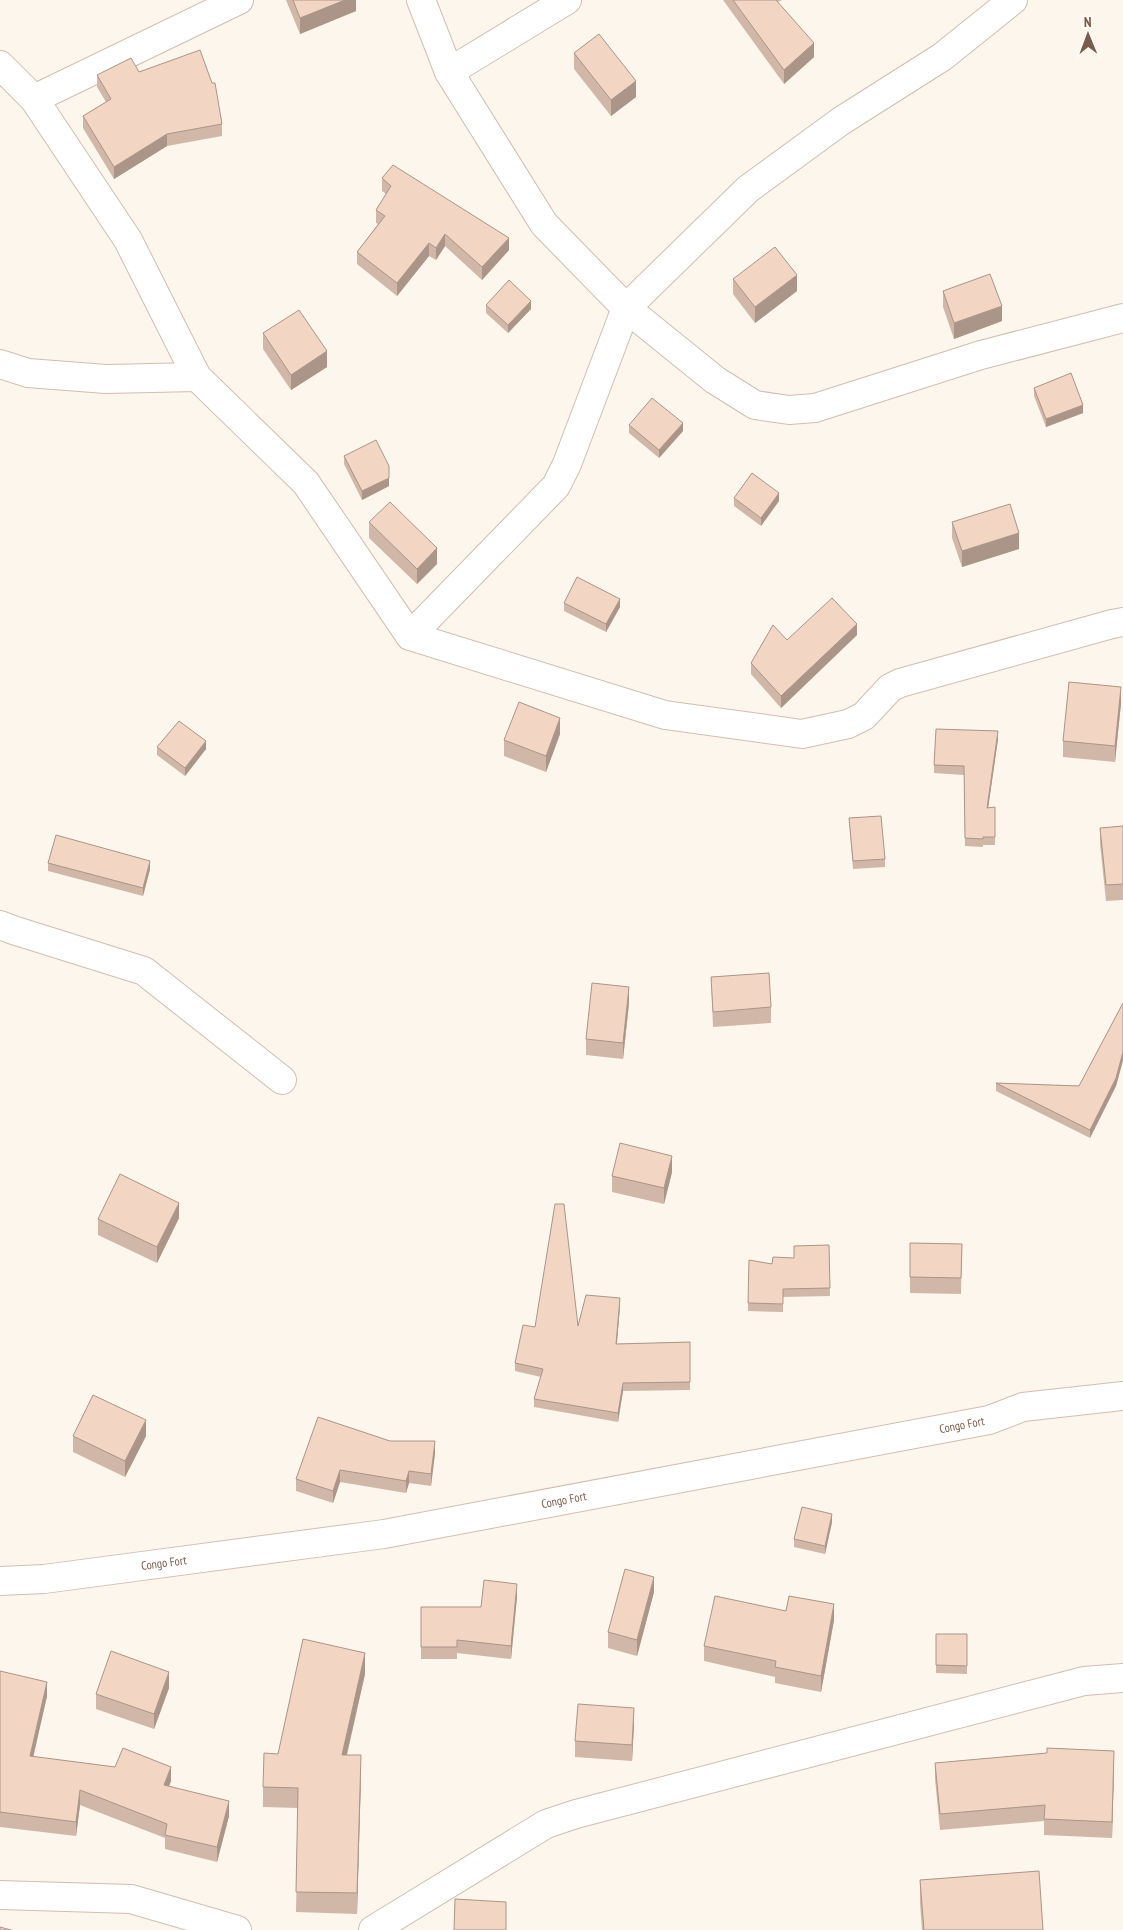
<svg xmlns="http://www.w3.org/2000/svg" width="1123" height="1930" font-family="'PT Sans Narrow',sans-serif">
  <style>
    .lines { fill: none; stroke-linecap: round; stroke-linejoin: round }
    .minor-casing { stroke: #d1beb0; stroke-width: 30 }
    .minor { stroke: #fff; stroke-width: 28 }
    .wall { fill: #d1b7a8 }
    .shaded-wall { fill: #aa9588 }
    .building { fill: #f3d5c3; stroke: #aa9588 }
    .labels { text-anchor: middle; stroke-width: 4.5; stroke-linejoin: round; paint-order: stroke }
    .street-label { font-size: 12px; fill: #7a5c4d; stroke: #fffaf3 }
  </style>
  <rect width="100%" height="100%" fill="#fdf6ec"/>
  <g class="lines">
    <g class="minor-casing">
      <g id="minor">
        <path d="M421,0L449,72L544,224L626,308L715,380L755,405L789,410L815,408L981,355L1123,318"/>
        <path d="M0,65L34,99L128,240L197,377L306,483L410,636L665,715L802,734L848,724L864,716L890,688L900,683L1112,624L1123,622"/>
        <path d="M449,72L567,0"/>
        <path d="M34,99L239,0"/>
        <path d="M0,364L28,373L106,379L197,377"/>
        <path d="M410,636L556,486L567,464L626,308L748,189L841,121L942,57L1013,0"/>
        <path d="M0,925L13,930L144,971L282,1080"/>
        <path id="s1" d="M0,1581L44,1579L384,1534L989,1420L1023,1407L1123,1396"/>
        <path d="M0,1895L131,1899L237,1930"/>
        <path d="M373,1930L546,1824L576,1814L1084,1681L1123,1678"/>
      </g>
    </g>
    <use href="#minor" class="minor"/>
  </g>
  <g class="wall">
    <path d="M286,0H356V11L300,34Z"/>
    <path d="M723,0H782L778,2L814,57L784,84Z"/>
    <path d="M574,53L636,97L611,116L574,69Z"/>
    <path d="M139,72L222,124V136L167,146L114,179L83,128V116L106,102L97,87V75Z"/>
    <path d="M382,178L509,250L482,280L445,246L436,260L429,256L397,296L357,264V252L378,224L376,223V210L386,194L382,191Z"/>
    <path d="M733,279L797,291L755,323L733,294Z"/>
    <path d="M943,291L1002,321L954,339L943,307Z"/>
    <path d="M486,305L531,309L508,333L486,313Z"/>
    <path d="M263,333L327,367L291,390L263,349Z"/>
    <path d="M1034,388L1083,413L1046,427L1034,396Z"/>
    <path d="M629,425L683,431L659,458L629,433Z"/>
    <path d="M344,456L389,486L362,500L344,464Z"/>
    <path d="M734,498L779,501L761,526L734,506Z"/>
    <path d="M369,522L437,564L417,584L369,538Z"/>
    <path d="M952,522L1019,549L962,567L952,538Z"/>
    <path d="M564,603L620,607L606,632L564,611Z"/>
    <path d="M857,635L781,708L751,674V663L787,640Z"/>
    <path d="M1121,703L1115,762L1063,757V741Z"/>
    <path d="M560,734L546,772L504,756V740Z"/>
    <path d="M998,739L988,808L995,807V845H983V847L965,846L964,775L934,773V765Z"/>
    <path d="M157,747L206,749L185,776L157,755Z"/>
    <path d="M849,818L885,859V867L853,869Z"/>
    <path d="M1123,826V900L1106,901L1100,844V828Z"/>
    <path d="M48,863L150,869L143,896L48,871Z"/>
    <path d="M711,977L771,1007V1023L713,1027Z"/>
    <path d="M629,1003L623,1059L586,1055V1039Z"/>
    <path d="M1123,1003V1060L1116,1086L1090,1138L996,1091V1083L1079,1086Z"/>
    <path d="M672,1172L664,1204L612,1192V1176Z"/>
    <path d="M179,1218L157,1263L98,1235V1219Z"/>
    <path d="M910,1243L962,1244L961,1294L910,1293Z"/>
    <path d="M829,1245L830,1296L783,1297V1312L748,1311V1303L772,1264L794,1258Z"/>
    <path d="M620,1306L617,1344L690,1342V1390L623,1391L618,1422L534,1407V1399L541,1377L515,1371V1363L535,1327L578,1326Z"/>
    <path d="M73,1436H146L125,1477L73,1452Z"/>
    <path d="M390,1441L435,1453L431,1486L409,1483L406,1493L340,1482L333,1503L296,1491V1479Z"/>
    <path d="M832,1522L825,1554L794,1547V1539Z"/>
    <path d="M654,1592L637,1656L608,1648V1632Z"/>
    <path d="M517,1597L511,1659L457,1653V1659H421V1607H481Z"/>
    <path d="M786,1611L834,1620L821,1692L775,1683V1677L704,1661V1646Z"/>
    <path d="M936,1634H967V1674L936,1673Z"/>
    <path d="M0,1671L47,1696L33,1757L171,1781L169,1786L229,1816L217,1862L165,1849V1838L80,1805L76,1836L0,1827Z"/>
    <path d="M365,1674L347,1755L361,1776L357,1914L296,1912L298,1808L263,1807V1787L278,1754Z"/>
    <path d="M169,1688L154,1729L96,1709V1694Z"/>
    <path d="M634,1724L632,1761L575,1757V1741Z"/>
    <path d="M935,1763L1114,1767L1112,1838L1044,1835V1821L940,1830L935,1779Z"/>
    <path d="M920,1880L1043,1930H922L920,1903Z"/>
  </g>
  <g class="shaded-wall">
    <path d="M345,0H356V11L300,34V18Z"/>
    <path d="M814,43V57L784,84V70Z"/>
    <path d="M636,81V97L611,116V100Z"/>
    <path d="M167,134V146L114,179V167Z"/>
    <path d="M445,234V246L436,260V248Z"/>
    <path d="M509,238V250L482,280V267Z"/>
    <path d="M429,243V256L397,296V283Z"/>
    <path d="M797,275V291L755,323V307Z"/>
    <path d="M531,301V309L508,333V325Z"/>
    <path d="M1002,306V321L954,339V323Z"/>
    <path d="M327,351V367L291,390V375Z"/>
    <path d="M1083,405V413L1046,427V419Z"/>
    <path d="M683,423V431L659,458V450Z"/>
    <path d="M389,478V486L362,500V491Z"/>
    <path d="M779,493V501L761,526V518Z"/>
    <path d="M1019,533V549L962,567V551Z"/>
    <path d="M437,548V564L417,584V569Z"/>
    <path d="M620,599V607L606,632V624Z"/>
    <path d="M857,624V635L781,708V696Z"/>
    <path d="M1121,687V703L1115,762V746Z"/>
    <path d="M560,718V734L546,772V756Z"/>
    <path d="M998,731V739L987,816V808Z"/>
    <path d="M206,741V749L185,776V768Z"/>
    <path d="M150,861V869L143,896V888Z"/>
    <path d="M629,987V1003L623,1059V1043Z"/>
    <path d="M1123,1052V1060L1116,1086L1090,1138V1130Z"/>
    <path d="M672,1156V1172L664,1204V1188Z"/>
    <path d="M179,1203V1218L157,1263V1247Z"/>
    <path d="M620,1298V1306L616,1352V1344Z"/>
    <path d="M623,1383V1391L618,1422V1413Z"/>
    <path d="M146,1420V1436L125,1477V1461Z"/>
    <path d="M435,1441V1453L431,1486V1474Z"/>
    <path d="M340,1470V1482L333,1503V1491Z"/>
    <path d="M409,1471V1483L406,1493V1481Z"/>
    <path d="M832,1514V1522L825,1554V1546Z"/>
    <path d="M654,1577V1592L637,1656V1640Z"/>
    <path d="M517,1584V1597L511,1659V1646Z"/>
    <path d="M834,1604V1620L821,1692V1676Z"/>
    <path d="M365,1653V1674L342,1775V1755Z"/>
    <path d="M169,1672V1688L154,1729V1714Z"/>
    <path d="M47,1682V1696L30,1771V1756Z"/>
    <path d="M634,1708V1724L632,1761V1745Z"/>
    <path d="M1114,1751V1767L1112,1838V1822Z"/>
    <path d="M361,1755V1776L357,1914V1893Z"/>
    <path d="M171,1767V1781L164,1800V1785Z"/>
    <path d="M80,1790V1805L76,1836V1822Z"/>
    <path d="M229,1801V1816L217,1862V1847Z"/>
  </g>
  <g class="building">
    <path d="M293,0H345L300,18Z"/>
    <path d="M733,0H776L814,43L784,70Z"/>
    <path d="M599,34L636,81L611,100L574,53Z"/>
    <path d="M200,50L212,83H215L222,124L167,134L114,167L83,116L111,99L97,75L131,58L139,72Z"/>
    <path d="M393,165L509,238L482,267L445,234L436,248L429,243L397,283L357,252L385,216L376,210L391,186L382,178Z"/>
    <path d="M775,247L797,275L755,307L733,279Z"/>
    <path d="M990,274L1002,306L954,323L943,291Z"/>
    <path d="M509,280L531,301L508,325L486,305Z"/>
    <path d="M299,310L327,351L291,375L263,333Z"/>
    <path d="M1071,373L1083,405L1046,419L1034,388Z"/>
    <path d="M652,398L683,423L659,450L629,425Z"/>
    <path d="M376,440L389,466V478L362,491L344,456Z"/>
    <path d="M752,473L779,493L761,518L734,498Z"/>
    <path d="M390,502L437,548L417,569L369,522Z"/>
    <path d="M1010,504L1019,533L962,551L952,522Z"/>
    <path d="M577,577L620,599L606,624L564,603Z"/>
    <path d="M832,598L857,624L781,696L751,663L773,625L787,640Z"/>
    <path d="M1069,682L1121,687L1115,746L1063,741Z"/>
    <path d="M519,702L560,718L546,756L504,740Z"/>
    <path d="M179,721L206,741L185,768L157,747Z"/>
    <path d="M936,729L998,731L987,808L995,807V837H983V839L965,838L964,766L934,765Z"/>
    <path d="M881,816L885,859L853,861L849,818Z"/>
    <path d="M1123,826V884L1106,885L1100,828Z"/>
    <path d="M56,835L150,861L143,888L48,863Z"/>
    <path d="M769,973L771,1007L713,1012L711,977Z"/>
    <path d="M592,983L629,987L623,1043L586,1039Z"/>
    <path d="M1123,1003V1052L1116,1078L1090,1130L996,1083L1079,1086Z"/>
    <path d="M620,1143L672,1156L664,1188L612,1176Z"/>
    <path d="M120,1174L179,1203L157,1247L98,1219Z"/>
    <path d="M555,1204H564L578,1326L586,1295L620,1298L616,1344L690,1342V1382L623,1383L618,1413L534,1399L543,1369L515,1363L523,1325L535,1327Z"/>
    <path d="M910,1243L962,1244L961,1278L910,1277Z"/>
    <path d="M829,1245L830,1288L783,1289V1304L748,1303L749,1260L772,1264L773,1257L794,1258V1246Z"/>
    <path d="M93,1395L146,1420L125,1461L73,1436Z"/>
    <path d="M318,1417L390,1441H435L431,1474L409,1471L406,1481L340,1470L333,1491L296,1479Z"/>
    <path d="M802,1507L832,1514L825,1546L794,1539Z"/>
    <path d="M625,1569L654,1577L637,1640L608,1632Z"/>
    <path d="M484,1580L517,1584L511,1646L457,1640V1647H421V1607H481Z"/>
    <path d="M715,1596L786,1611L789,1596L834,1604L821,1676L775,1667L776,1661L704,1646Z"/>
    <path d="M936,1634H967V1666L936,1665Z"/>
    <path d="M303,1639L365,1653L342,1755H361L357,1893L296,1892L298,1788L263,1787L264,1753L278,1754Z"/>
    <path d="M111,1651L169,1672L154,1714L96,1694Z"/>
    <path d="M0,1671L47,1682L30,1756L115,1767L123,1748L171,1767L164,1785L229,1801L217,1847L165,1835L167,1824L80,1790L76,1822L0,1812Z"/>
    <path d="M578,1704L634,1708L632,1745L575,1741Z"/>
    <path d="M1047,1748L1114,1751L1112,1822L1044,1819L1045,1805L940,1814L935,1763L1047,1753Z"/>
    <path d="M1039,1871L1043,1930H924L920,1880Z"/>
    <path d="M455,1899L506,1902V1930H454Z"/>
    <path d="M0,1927L11,1930H0Z"/>
  </g>
  <g class="labels">
    <g class="street-label">
      <text dy="4" stroke="none"><textPath href="#s1" startOffset="975">Congo Fort</textPath></text>
      <text dy="4" stroke="none"><textPath href="#s1" startOffset="570">Congo Fort</textPath></text>
      <text dy="4" stroke="none"><textPath href="#s1" startOffset="165">Congo Fort</textPath></text>
    </g>
  </g>
  <g transform="translate(1088 35) rotate(359)" stroke="#fffaf3" stroke-width="4" paint-order="stroke">
  <path d="M0-4L9 19L0 12L-9 19Z" fill="#7a5c4d"/>
  <text y="-8" font-size="14" font-weight="bold" text-anchor="middle" fill="#7a5c4d">N</text>
  </g>
</svg>
